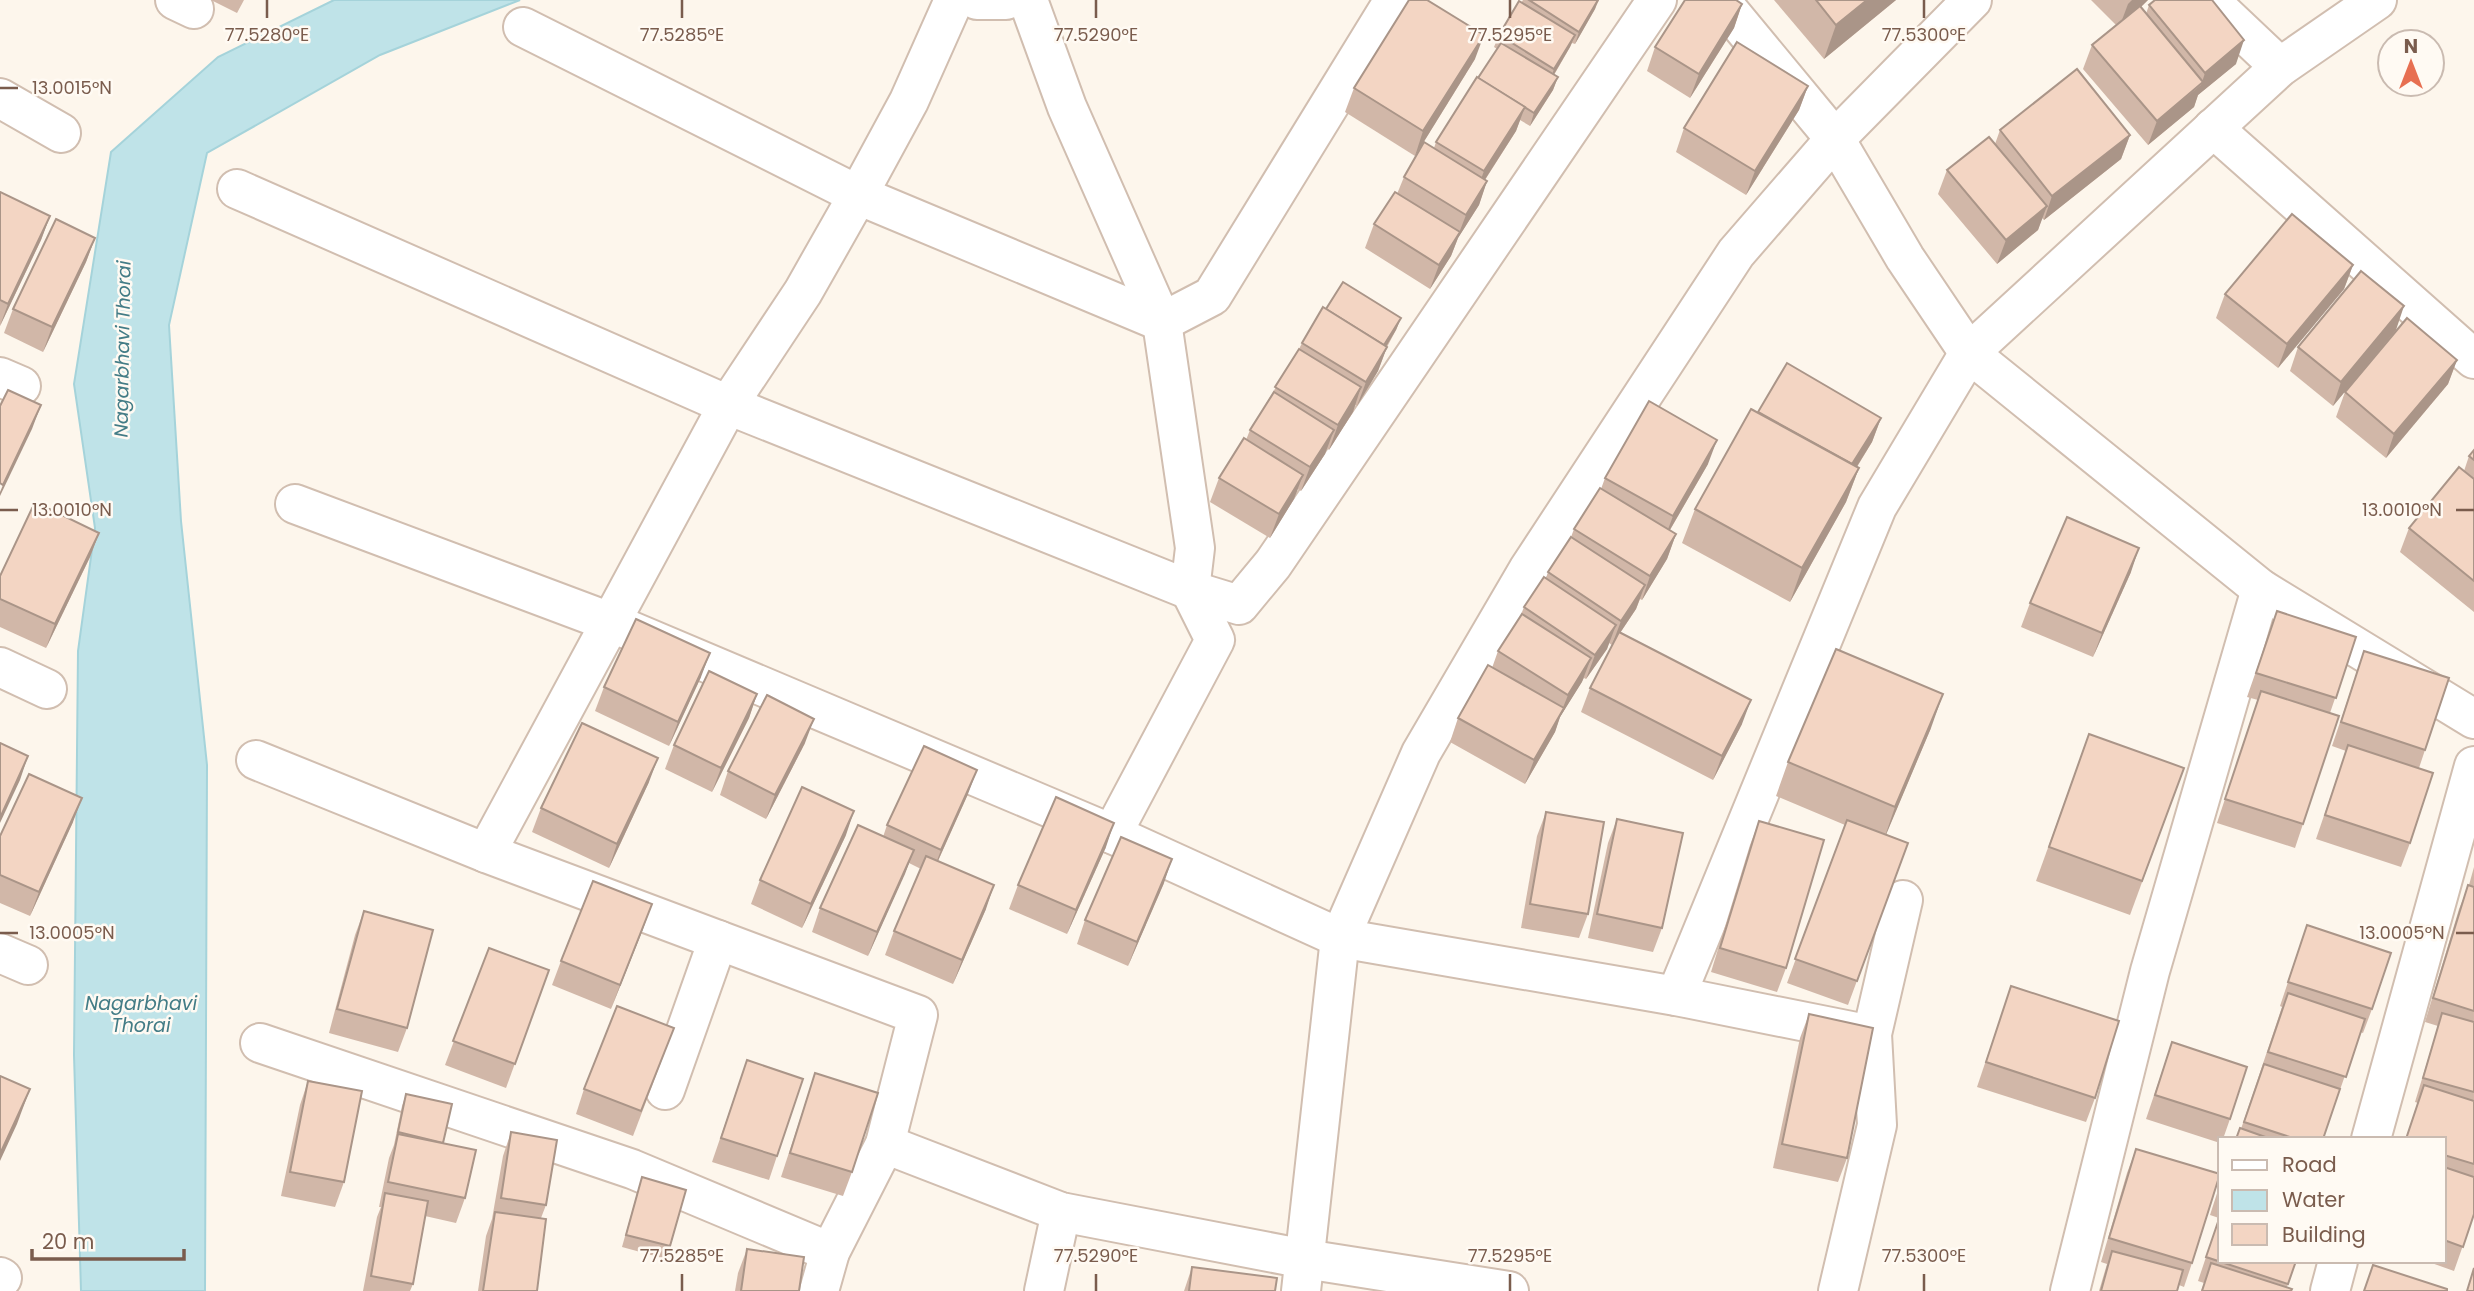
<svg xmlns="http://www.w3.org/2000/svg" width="2474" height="1291" font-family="Poppins,sans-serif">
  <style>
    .water { fill: #bfe3e8; stroke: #a5d3da; stroke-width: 2 }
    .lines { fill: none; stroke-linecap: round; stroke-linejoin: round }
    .street-casing { stroke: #d1beb0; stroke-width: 42 }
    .street { stroke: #fff; stroke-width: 38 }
    .wall { fill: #d1b7a8 }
    .shaded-wall { fill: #aa9588 }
    .building { fill: #f3d5c3; stroke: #aa9588; stroke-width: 2 }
    .ticks { fill: none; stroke: #7a5c4d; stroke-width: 2.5 }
    .labels { text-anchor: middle; stroke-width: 5; stroke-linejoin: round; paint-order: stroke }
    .water-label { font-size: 19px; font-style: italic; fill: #437c86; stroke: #fffaf3 }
    .ticks-label { font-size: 18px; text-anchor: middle; fill: #7a5c4d; stroke: #fffaf3; stroke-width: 5; stroke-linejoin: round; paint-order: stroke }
  </style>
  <rect width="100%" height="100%" fill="#fdf6ec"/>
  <path class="water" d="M334,0H520L380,55L207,153L169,325L181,521L207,765L205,1291H81L74,1055L78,651L95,528L74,384L111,152L218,57Z"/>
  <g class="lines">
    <g class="street-casing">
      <g id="street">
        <path d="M175,0L194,9"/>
        <path d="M977,0H1006"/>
        <path d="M1028,0L1067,107L1162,322L1195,548L1190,590L1215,640L1112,834"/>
        <path d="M1720,0L1835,139L1905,258L1969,353L2261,589L2474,719"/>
        <path d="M2209,0L2280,67"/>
        <path d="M523,27L858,195L1162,322L1212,296L1394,0"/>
        <path d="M0,98L61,133"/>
        <path d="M2213,128L2474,359"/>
        <path d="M237,189L728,405L1190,590L1239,605L1273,564L1657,0"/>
        <path d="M0,377L21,386"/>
        <path d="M295,504L610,622L1112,834L1340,938L1676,996L1856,1032"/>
        <path d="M0,667L47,689"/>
        <path d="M256,760L486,853L918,1015L885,1144L830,1252L819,1291"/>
        <path d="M486,853L728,405L803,292L858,195L909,101L954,0"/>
        <path d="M0,953L28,965"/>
        <path d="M1676,996L1877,507L1969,353L2280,67L2377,0"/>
        <path d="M260,1043L632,1169L830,1252"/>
        <path d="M665,1090L718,940"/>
        <path d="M2371,1139L2474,766"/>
        <path d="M885,1144L1061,1212L1305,1259L1509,1291"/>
        <path d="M0,1277L2,1278"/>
        <path d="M1044,1291L1061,1212"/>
        <path d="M1301,1291L1340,938L1421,753L1528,570L1736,253L1835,139L1972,0"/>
        <path d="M1838,1291L1877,1125L1872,1034L1903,900"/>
        <path d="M2070,1291L2150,971L2261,589"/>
        <path d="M2330,1291L2338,1261"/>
      </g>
    </g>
    <use href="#street" class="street"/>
  </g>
  <g class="wall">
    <path d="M211,0H244L237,13Z"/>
    <path d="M1523,0H1599L1595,9L1575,44L1572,43L1570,47L1554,75L1558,77L1553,90L1530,126L1520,120L1516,131L1485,180L1487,181L1479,205L1458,238L1451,256L1430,289L1365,248L1374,224L1397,194L1404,177L1434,148L1436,142L1497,49L1494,47L1499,35Z"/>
    <path d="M1774,0H1896L1824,59Z"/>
    <path d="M2091,0H2148L2141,7L2146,14L2149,5L2236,64L2198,95L2194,107L2148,145L2083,69L2092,45L2116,25Z"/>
    <path d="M1742,4L1734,28L1690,98L1647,71L1655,47Z"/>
    <path d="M1475,59L1415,156L1345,112L1354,88Z"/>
    <path d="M1808,86L1799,110L1746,195L1676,152L1684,128Z"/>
    <path d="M2000,130L2130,135L2121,159L2044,220L2042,218L2038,230L1997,264L1938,194L1947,170L1995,144Z"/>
    <path d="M0,192L50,216L41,240L0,326Z"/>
    <path d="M95,238L86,262L43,352L4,333L13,309Z"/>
    <path d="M2353,265L2344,289L2278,368L2216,318L2225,294Z"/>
    <path d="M1326,309L1401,318L1396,330L1387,347L1378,371L1357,406L1355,405L1353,412L1329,450L1327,448L1325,454L1301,491L1298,489L1294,499L1270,538L1210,502L1219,478L1246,440L1250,430L1299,349L1302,343Z"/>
    <path d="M2396,330L2333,406L2290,371L2298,347Z"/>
    <path d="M2457,360L2448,384L2386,458L2336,417L2345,392Z"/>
    <path d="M1758,412L1881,418L1872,442L1857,467L1859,468L1846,502L1790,602L1682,543L1695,509Z"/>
    <path d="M2474,450V612L2400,552L2409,528L2464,471L2469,456Z"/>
    <path d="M1708,464L1670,530L1676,534L1667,559L1642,600L1640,599L1636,609L1620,633L1742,724L1713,780L1581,712L1590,688L1615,640L1612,645L1609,643L1607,649L1586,679L1584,678L1560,717L1555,732L1525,784L1450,742L1458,718L1492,668L1498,651L1520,617L1524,607L1546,578L1548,572L1571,537L1574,529L1601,489L1605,478Z"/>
    <path d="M99,533L90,557L46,648L0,627V576Z"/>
    <path d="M2131,572L2093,657L2021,627L2030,603Z"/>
    <path d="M2277,611L2356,637L2330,713L2303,824L2295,848L2217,823L2258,700L2247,697Z"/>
    <path d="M2364,651L2425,750L2419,768L2410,843L2401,867L2316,839L2346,751L2332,746Z"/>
    <path d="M701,677L669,746L595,711L604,687Z"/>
    <path d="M757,694L749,718L712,792L665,769L674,745Z"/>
    <path d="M1931,728L1886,834L1908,843L1848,1005L1787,983L1845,825L1776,796L1788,762Z"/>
    <path d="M2089,734L2184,768L2130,915L2036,881Z"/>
    <path d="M805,743L766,819L720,795L728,771Z"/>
    <path d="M649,782L609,868L532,832L541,808Z"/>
    <path d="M968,794L938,861L986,909L953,984L885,955L894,931L921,869L909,863L868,956L812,932L820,908L883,837L887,825Z"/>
    <path d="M1546,812L1588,914L1579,938L1521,928L1537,836Z"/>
    <path d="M1617,819L1662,928L1653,952L1588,938L1608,843Z"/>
    <path d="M1759,821L1786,968L1777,992L1711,972L1750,845Z"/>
    <path d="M73,822L30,916L0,903V836Z"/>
    <path d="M846,835L802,928L751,904L760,880Z"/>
    <path d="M1106,847L1067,934L1009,909L1018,885Z"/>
    <path d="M2474,867V1214L2454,1271L2426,1261H2444V1139H2406L2418,1103L2415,1102L2438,1026L2425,1022L2459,909L2469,885Z"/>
    <path d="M1164,883L1128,966L1077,944L1085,920Z"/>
    <path d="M364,911L407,1028L398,1052L329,1033L355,935Z"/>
    <path d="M2307,925L2372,1009L2363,1033L2360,1032L2323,1139H2236L2241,1129L2282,1007L2280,1006Z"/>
    <path d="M643,929L611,1009L552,985L561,961Z"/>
    <path d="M489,948L549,970L506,1088L445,1065Z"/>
    <path d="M2011,986L2095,1098L2086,1122L1977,1087Z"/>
    <path d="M1809,1014L1847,1158L1838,1182L1773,1168L1800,1038Z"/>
    <path d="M2172,1042L2230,1119L2223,1139H2220V1143L2146,1119Z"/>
    <path d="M665,1052L633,1136L576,1114L584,1089Z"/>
    <path d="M747,1060L777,1156L769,1180L712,1162Z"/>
    <path d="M815,1073L852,1172L843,1196L781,1177Z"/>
    <path d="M308,1081L344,1182L335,1207L281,1196L300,1105Z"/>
    <path d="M406,1094L452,1104L443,1144L465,1198L456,1223L425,1216L413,1284L410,1291H363L377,1217L381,1207H379L389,1158L394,1145L402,1106Z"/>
    <path d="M511,1132L546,1205L541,1218L537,1291H478L486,1236L492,1219L503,1156Z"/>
    <path d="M2136,1149L2192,1263L2184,1287L2179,1285L2177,1291H2099L2107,1264L2101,1262L2127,1173Z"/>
    <path d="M642,1177L670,1246L666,1259L622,1247L638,1190Z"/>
    <path d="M2220,1184V1261H2296L2287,1287L2291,1291H2201L2204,1283L2198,1281L2219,1218L2210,1215Z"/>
    <path d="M747,1249L799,1291H735L738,1273Z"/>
    <path d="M1192,1267L1275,1291H1184Z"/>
  </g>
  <g class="shaded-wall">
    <path d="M1598,0L1595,9L1575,44L1579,32Z"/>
    <path d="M1867,0H1896L1824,59L1836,25Z"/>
    <path d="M2132,0H2148L2119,28L2128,4Z"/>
    <path d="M1742,4L1734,28L1690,98L1699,74Z"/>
    <path d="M1484,35L1475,59L1415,156L1423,131Z"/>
    <path d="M1575,35L1570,47L1550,81L1554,69Z"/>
    <path d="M2244,40L2236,64L2198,95L2194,107L2148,145L2157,121L2201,85L2205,73Z"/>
    <path d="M1558,77L1553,90L1530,126L1534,113Z"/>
    <path d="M1808,86L1799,110L1746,195L1755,171Z"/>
    <path d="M1525,107L1516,131L1475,195L1484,171Z"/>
    <path d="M2130,135L2121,159L2044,220L2052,196Z"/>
    <path d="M1487,181L1479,205L1458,238L1451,256L1430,289L1439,265L1459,233L1466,215Z"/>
    <path d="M2047,206L2038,230L1997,264L2006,240Z"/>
    <path d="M50,216L41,240L0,326L8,304Z"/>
    <path d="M95,238L86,262L43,352L52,327Z"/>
    <path d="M2353,265L2344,289L2278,368L2287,344Z"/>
    <path d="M2404,306L2396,330L2333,406L2341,382Z"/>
    <path d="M1401,318L1396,330L1378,360L1383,348Z"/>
    <path d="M1387,347L1378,371L1357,406L1366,382Z"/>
    <path d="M2457,360L2448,384L2386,458L2394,434Z"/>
    <path d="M1361,387L1353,412L1329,450L1338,425Z"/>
    <path d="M41,405L32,429L0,496V492L3,485Z"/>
    <path d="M1881,418L1872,442L1841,492L1850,468Z"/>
    <path d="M1334,430L1325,454L1301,491L1310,467Z"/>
    <path d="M1717,440L1708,464L1664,540L1673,516Z"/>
    <path d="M1859,468L1846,502L1790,602L1802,568Z"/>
    <path d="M1303,475L1294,499L1270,538L1279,514Z"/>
    <path d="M99,533L90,557L46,648L55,624Z"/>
    <path d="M1676,534L1667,559L1642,600L1650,576Z"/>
    <path d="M2139,548L2131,572L2093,657L2102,633Z"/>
    <path d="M1645,585L1636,609L1612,645L1621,621Z"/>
    <path d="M1616,625L1607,649L1586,679L1595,655Z"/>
    <path d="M710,653L701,677L669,746L678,722Z"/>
    <path d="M1591,658L1582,682L1560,717L1555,732L1525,784L1534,760L1562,710L1568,695Z"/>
    <path d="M757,694L749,718L712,792L721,768Z"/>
    <path d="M1943,694L1931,728L1883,842L1895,807Z"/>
    <path d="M1751,700L1742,724L1713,780L1722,756Z"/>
    <path d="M814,719L805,743L766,819L775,795Z"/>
    <path d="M28,756L20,780L0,823V818Z"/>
    <path d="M658,758L649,782L609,868L617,844Z"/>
    <path d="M977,770L968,794L932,874L941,850Z"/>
    <path d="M82,798L73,822L30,916L39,892Z"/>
    <path d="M854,811L846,835L802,928L811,904Z"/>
    <path d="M1114,823L1106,847L1067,934L1076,910Z"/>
    <path d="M914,850L905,874L868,956L877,932Z"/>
    <path d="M1172,859L1164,883L1128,966L1137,942Z"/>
    <path d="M994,885L986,909L953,984L962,960Z"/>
    <path d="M652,904L643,929L611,1009L620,985Z"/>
    <path d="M30,1089L17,1124L0,1161V1154Z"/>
  </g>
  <g class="building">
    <path d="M1409,0H1427L1484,35L1423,131L1354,88Z"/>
    <path d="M1529,0H1598L1579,32Z"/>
    <path d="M1685,0H1736L1742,4L1699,74L1655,47Z"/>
    <path d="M1816,0H1867L1836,25Z"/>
    <path d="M2155,0H2212L2244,40L2205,73L2149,5Z"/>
    <path d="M1519,1L1575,35L1554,69L1499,35Z"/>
    <path d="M2140,6L2203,82L2157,121L2092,45Z"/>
    <path d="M1737,42L1808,86L1755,171L1684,128Z"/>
    <path d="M1501,43L1558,77L1534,113L1478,78Z"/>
    <path d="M2077,69L2130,135L2052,196L2000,130Z"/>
    <path d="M1477,77L1525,107L1484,171L1436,142Z"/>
    <path d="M1989,137L2047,206L2006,240L1947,170Z"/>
    <path d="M1424,142L1487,181L1466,215L1404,177Z"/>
    <path d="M0,192L50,216L8,304L0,300Z"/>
    <path d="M1395,192L1460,232L1439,265L1374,224Z"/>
    <path d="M2292,214L2353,265L2287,344L2225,294Z"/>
    <path d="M56,219L95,238L52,327L13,309Z"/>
    <path d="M2361,271L2404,306L2341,382L2298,347Z"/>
    <path d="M1343,282L1401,318L1384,345L1326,309Z"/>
    <path d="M1323,307L1387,347L1366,382L1302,343Z"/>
    <path d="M2407,318L2457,360L2394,434L2345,392Z"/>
    <path d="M1299,349L1361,387L1338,425L1275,387Z"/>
    <path d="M1787,363L1881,418L1852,464L1758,412Z"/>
    <path d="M8,390L41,405L3,485L0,483V406Z"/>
    <path d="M1274,392L1334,430L1310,467L1250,430Z"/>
    <path d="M1649,401L1717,440L1673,516L1605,478Z"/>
    <path d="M1751,409L1859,468L1802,568L1695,509Z"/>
    <path d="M1244,438L1303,475L1279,514L1219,478Z"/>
    <path d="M2474,450V460L2469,456Z"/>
    <path d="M2459,467L2474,479V581L2409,528Z"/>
    <path d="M1600,488L1676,534L1650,576L1574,529Z"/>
    <path d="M35,502L99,533L55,624L0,599V576Z"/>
    <path d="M2067,517L2139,548L2102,633L2030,603Z"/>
    <path d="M1571,537L1645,585L1621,621L1548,572Z"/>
    <path d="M1544,577L1616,625L1595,655L1524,607Z"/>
    <path d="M2277,611L2356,637L2336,698L2256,673Z"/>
    <path d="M1522,614L1591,658L1568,695L1498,651Z"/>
    <path d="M636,619L710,653L678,722L604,687Z"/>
    <path d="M1619,632L1751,700L1722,756L1590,688Z"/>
    <path d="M1836,649L1943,694L1895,807L1788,762Z"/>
    <path d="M2364,651L2449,678L2425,750L2341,722Z"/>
    <path d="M1488,665L1564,708L1534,760L1458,718Z"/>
    <path d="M709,671L757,694L721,768L674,745Z"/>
    <path d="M2261,691L2339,716L2303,824L2225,799Z"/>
    <path d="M767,695L814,719L775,795L728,771Z"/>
    <path d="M582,723L658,758L617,844L541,808Z"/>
    <path d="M2089,734L2184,768L2142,881L2049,847Z"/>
    <path d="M0,743L28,756L0,818Z"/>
    <path d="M2348,745L2433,773L2410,843L2325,815Z"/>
    <path d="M924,746L977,770L941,850L887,825Z"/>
    <path d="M29,774L82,798L39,892L0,875V836Z"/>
    <path d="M802,787L854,811L811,904L760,880Z"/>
    <path d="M1056,797L1114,823L1076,910L1018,885Z"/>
    <path d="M1546,812L1604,822L1588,914L1530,904Z"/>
    <path d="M1617,819L1683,833L1662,928L1597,914Z"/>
    <path d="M1847,820L1908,843L1857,981L1795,959Z"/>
    <path d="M1759,821L1824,840L1786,968L1720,948Z"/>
    <path d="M858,825L914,850L877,932L820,908Z"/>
    <path d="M1121,837L1172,859L1137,942L1085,920Z"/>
    <path d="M926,856L994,885L962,960L894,931Z"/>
    <path d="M593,881L652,904L620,985L561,961Z"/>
    <path d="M2468,885L2474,887V1011L2433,998Z"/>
    <path d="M364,911L433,930L407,1028L337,1009Z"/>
    <path d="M2307,925L2391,953L2372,1009L2288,982Z"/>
    <path d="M489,948L549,970L515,1064L453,1041Z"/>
    <path d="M2011,986L2119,1021L2095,1098L1986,1062Z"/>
    <path d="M2288,993L2365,1019L2346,1077L2268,1052Z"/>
    <path d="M617,1006L674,1028L641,1111L584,1089Z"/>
    <path d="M2442,1013L2474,1022V1092L2423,1078Z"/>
    <path d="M1809,1014L1873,1028L1847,1158L1782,1144Z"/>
    <path d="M2172,1042L2247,1067L2230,1119L2155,1095Z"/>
    <path d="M747,1060L803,1079L777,1156L721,1138Z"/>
    <path d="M2264,1064L2340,1089L2323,1139H2296L2244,1122Z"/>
    <path d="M815,1073L878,1093L852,1172L790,1153Z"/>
    <path d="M0,1076L30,1089L0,1154Z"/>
    <path d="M308,1081L362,1091L344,1182L290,1172Z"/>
    <path d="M2424,1085L2474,1101V1164L2444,1155V1139H2406Z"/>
    <path d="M406,1094L452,1104L443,1143L398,1132Z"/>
    <path d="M2240,1128L2271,1139H2236Z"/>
    <path d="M511,1132L557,1140L546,1205L501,1198Z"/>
    <path d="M398,1134L476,1150L465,1198L388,1182Z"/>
    <path d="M2136,1149L2220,1174L2192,1263L2109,1238Z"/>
    <path d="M2444,1167L2474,1177V1214L2463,1247L2444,1240Z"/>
    <path d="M642,1177L686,1190L670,1246L626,1235Z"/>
    <path d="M385,1193L428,1201L413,1284L371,1276Z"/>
    <path d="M495,1212L546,1219L537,1291H483Z"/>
    <path d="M2220,1216V1261H2296L2288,1284L2206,1257Z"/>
    <path d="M747,1249L804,1257L799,1291H741Z"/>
    <path d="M2112,1251L2183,1270L2177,1291H2101Z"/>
    <path d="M2211,1263L2292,1289L2291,1291H2202Z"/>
    <path d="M2373,1265L2447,1289V1291H2364Z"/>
    <path d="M1192,1267L1277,1278L1275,1291H1189Z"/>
    <path d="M2474,1268V1291H2467Z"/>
  </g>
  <path class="ticks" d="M267,0V18M682,0V18M1096,0V18M1510,0V18M1924,0V18M0,88H18M0,510H18M2456,510H2474M0,933H18M2456,933H2474M682,1274V1291M1096,1274V1291M1510,1274V1291M1924,1274V1291"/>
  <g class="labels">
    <g class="water-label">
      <text transform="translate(122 349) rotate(-89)" y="7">Nagarbhavi Thorai</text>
      <text x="141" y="1010">Nagarbhavi<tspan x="141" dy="22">Thorai</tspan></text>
    </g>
  </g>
  <g class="ticks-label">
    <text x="267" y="41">77.5280°E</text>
    <text x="682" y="41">77.5285°E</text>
    <text x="1096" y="41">77.5290°E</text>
    <text x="1510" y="41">77.5295°E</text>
    <text x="1924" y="41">77.5300°E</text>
    <text x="72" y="94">13.0015°N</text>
    <text x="72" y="516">13.0010°N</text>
    <text x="2402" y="516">13.0010°N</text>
    <text x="72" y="939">13.0005°N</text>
    <text x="2402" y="939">13.0005°N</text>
    <text x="682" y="1262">77.5285°E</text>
    <text x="1096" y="1262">77.5290°E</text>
    <text x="1510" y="1262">77.5295°E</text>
    <text x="1924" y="1262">77.5300°E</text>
  </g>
  <rect x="2218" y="1137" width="228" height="126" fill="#fffaf3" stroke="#cabbb1" stroke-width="2"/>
  <rect x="2232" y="1160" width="35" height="10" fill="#ffffff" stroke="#cabbb1" stroke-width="2"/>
  <text x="2282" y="1172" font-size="21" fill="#7a5c4d">Road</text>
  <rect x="2232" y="1190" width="35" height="21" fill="#bfe3e8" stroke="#cabbb1" stroke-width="2"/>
  <text x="2282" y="1207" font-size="21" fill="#7a5c4d">Water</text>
  <rect x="2232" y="1224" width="35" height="21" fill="#f3d5c3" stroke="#cabbb1" stroke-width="2"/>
  <text x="2282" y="1242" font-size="21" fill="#7a5c4d">Building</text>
  <g transform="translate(2411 63)"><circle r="33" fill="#fffaf3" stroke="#cabbb1" stroke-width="2"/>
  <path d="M0-5L12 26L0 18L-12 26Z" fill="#e76f51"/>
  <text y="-10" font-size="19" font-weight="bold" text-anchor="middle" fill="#7a5c4d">N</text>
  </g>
  <path d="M32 1249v10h152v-10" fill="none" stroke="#7a5c4d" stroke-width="3.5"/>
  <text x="42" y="1249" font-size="21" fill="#7a5c4d" stroke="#fffaf3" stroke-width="5" paint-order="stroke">20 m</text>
</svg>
